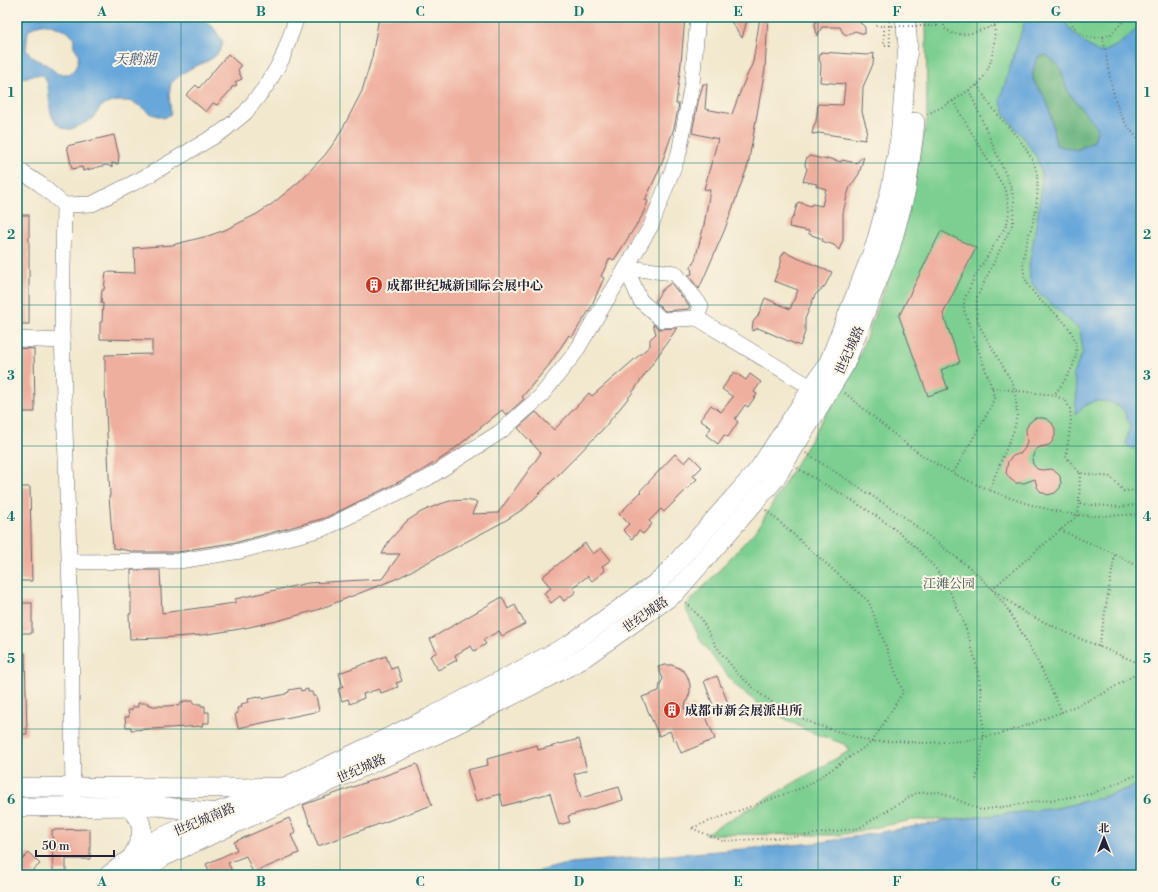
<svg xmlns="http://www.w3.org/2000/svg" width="1158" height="892" font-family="'Libre Bodoni','Noto Serif SC',serif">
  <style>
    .green { fill: #7dcf91; stroke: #507866 }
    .forest { fill: #66b27b; stroke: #446a5b }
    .water { fill: #67a7da; stroke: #44648a; fill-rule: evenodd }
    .building { fill: #efaf9f }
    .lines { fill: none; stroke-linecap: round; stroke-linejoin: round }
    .minor-casing { stroke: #6a676e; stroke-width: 16 }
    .major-casing { stroke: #6a676e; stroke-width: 20 }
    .path { stroke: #6a676e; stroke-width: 2; stroke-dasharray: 1 3; stroke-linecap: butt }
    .minor { stroke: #fff; stroke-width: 15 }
    .major { stroke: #fff; stroke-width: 19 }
    .path-bridge { stroke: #6a676e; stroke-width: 2; stroke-dasharray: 1 3; stroke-linecap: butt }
    .grid { fill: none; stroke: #0f766e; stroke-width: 1; stroke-opacity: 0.55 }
    .labels { text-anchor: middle; stroke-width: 4; stroke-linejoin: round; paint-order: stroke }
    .poi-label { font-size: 13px; font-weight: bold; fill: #22223b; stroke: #fcf5e5; text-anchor: start }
    .street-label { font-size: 13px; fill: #22223b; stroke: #fcf5e5 }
    .park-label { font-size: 13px; fill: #3d5655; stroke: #fcf5e5 }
    .water-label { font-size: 14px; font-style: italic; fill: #3e577b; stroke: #fcf5e5 }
    .neatline { fill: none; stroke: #0f766e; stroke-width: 1.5 }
    .grid-label { font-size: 13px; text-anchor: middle; font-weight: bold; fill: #0f766e }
  </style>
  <rect width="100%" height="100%" fill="#fcf5e5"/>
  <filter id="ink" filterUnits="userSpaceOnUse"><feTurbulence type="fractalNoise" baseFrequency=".025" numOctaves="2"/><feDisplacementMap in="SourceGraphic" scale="8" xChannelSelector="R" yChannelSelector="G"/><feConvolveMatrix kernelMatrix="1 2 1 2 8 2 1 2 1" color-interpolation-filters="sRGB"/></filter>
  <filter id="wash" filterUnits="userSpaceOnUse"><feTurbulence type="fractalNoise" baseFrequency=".012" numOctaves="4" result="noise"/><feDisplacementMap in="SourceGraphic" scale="16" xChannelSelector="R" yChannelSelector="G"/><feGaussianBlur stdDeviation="0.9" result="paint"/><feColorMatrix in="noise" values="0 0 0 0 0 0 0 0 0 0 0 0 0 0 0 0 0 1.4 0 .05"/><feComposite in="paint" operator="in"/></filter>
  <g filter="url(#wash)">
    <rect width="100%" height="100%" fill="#f1e8cd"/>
    <path class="green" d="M926,17H1141V784L1106,796L1058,808L952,820H912L839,835L705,834L849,751L844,744L808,731L761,706L735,685L702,643L685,607L758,528L858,359L902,241L927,119Z"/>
    <path class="forest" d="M1047,55L1060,67L1068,92L1098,128L1094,141L1077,150L1056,145C1053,132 1052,117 1048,105C1039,82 1025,86 1038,57Z"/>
    <g class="water">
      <path d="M17,17H201L213,27L223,42C220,60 202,62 188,70C182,73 176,79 171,83L169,94L171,114L164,118C160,116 154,115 150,113C142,108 135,101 126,101C118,100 108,103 102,106C98,109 96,115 93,118C90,121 75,128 71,129C67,130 60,127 57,124C44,109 54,90 43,75H32L17,81ZM41,24C48,23 66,30 71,34C75,37 73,41 74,46C75,50 75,47 77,51C81,59 76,69 70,74H58L47,65L35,59L26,50L28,31L35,26Z"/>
      <path d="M1026,17H1061C1073,33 1081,43 1099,52C1113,52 1131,34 1141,25V445L1134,449L1130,448L1126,444L1130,425L1123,409L1112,403L1104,401H1094L1086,405L1075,414L1077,391L1073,374L1083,352L1080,330L1038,292L1030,280L1029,266L1040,202L1042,175L1037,158L1026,141L1005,115L1000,99ZM1047,55L1060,67L1068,92L1098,128L1094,141L1077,150L1056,145C1053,132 1052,117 1048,105C1040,82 1025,86 1038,57Z"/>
      <path d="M1141,784V875H524L570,863L817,843L952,820L1058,808L1106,796Z"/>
    </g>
    <g id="blocks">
      <g class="building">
        <path d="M379,17H685L681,63L676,104H679L674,128L660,168L645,200L648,201L642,216L614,260L610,258L601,276L604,278L590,309L572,337L569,335L549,365L522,397L524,399L506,415L502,410L448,454L421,471L325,518L238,542L192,549V550L178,552H131V551L113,548L109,496H110L105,389V355L152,354V340L100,339V322H102L103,303H101L102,290H104L106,272L135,273L134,248L172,245L208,236L225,230L257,214L272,204L300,181L325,155L336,140L345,124L362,91L372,57Z"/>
        <path d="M728,17H748L742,38Z"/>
        <path d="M760,17H768L765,69L748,165L725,229L699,289L688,275L692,274L691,267L695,260L704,225L710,190L704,189L718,139L692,133L698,102L703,84H707L705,109L732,114L742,87L753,62Z"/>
        <path d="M818,17H860V23L864,26L865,28V34L855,31L847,35L843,33L840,27H822L817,36L815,24Z"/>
        <path d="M821,52L867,55L874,53L873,64L863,87L862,112L867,129L865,140L819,133L812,134L814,125L816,122L818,104L843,105L845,84L820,82L821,65L819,58Z"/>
        <path d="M228,54L241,66L238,70L242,79L235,82L237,85L232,87L230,91L217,105L213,103L206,112L186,95L196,85L199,88Z"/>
        <path d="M114,135L119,156L118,164L112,163V167L106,165L83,171L82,167L72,169L67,146Z"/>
        <path d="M810,156L827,160V158L841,162L842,160L856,163L864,156L859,174L850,187L847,196L843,213V240L839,250L834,245L822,241L823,239L809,234V231L789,227L790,222L794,215L798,202L811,206L812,204L822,206L826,189L816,186L817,184L803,181L807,169L805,165L806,160L807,158Z"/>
        <rect x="17" y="215" width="12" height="109"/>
        <path d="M941,231L976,248L943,314L960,362L941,370L948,389L928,396L899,316Z"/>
        <path d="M785,251L790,255L832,272L825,286L815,295L805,319V332L800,346L758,328L752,331L753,322L758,316L765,298L790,309L798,290L774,281L781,263V257Z"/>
        <path d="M671,283L690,307L688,309L665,311L655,301L662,290Z"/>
        <path d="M653,324L659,329L677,328L630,396L603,429L561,472L525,508L503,522L398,578L317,610L277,621L240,629L202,635L161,638L130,639L129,614H131V570H160L162,613L235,603V599L308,583L382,579L400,554H382L389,541L407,521L421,512L437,505L450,501L465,500L477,502L472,514L498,513L541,453L518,428L536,412L554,430L589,393L592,396L650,346V339L656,334Z"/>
        <path d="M17,348L34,349L35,412H17Z"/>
        <path d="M734,372L746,380L750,374L761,382L754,392L757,394L748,407L745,405L735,419L738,422L728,437L724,435L718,444L706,435L711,428L700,420L711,405L721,412L733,397L722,389Z"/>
        <path d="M1035,418H1043L1047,419L1052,423L1055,429V436L1052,442L1049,445L1040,447L1035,450L1032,459L1033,464L1037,469L1042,470L1052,469L1058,474L1060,476L1061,484L1060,488L1055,493L1051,494L1048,495L1041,492L1037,487L1035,479L1024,483H1016L1010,479L1006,473L1008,461L1013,456L1021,453L1025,448L1027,442L1026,429L1029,423Z"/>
        <path d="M675,454L685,463L691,456L702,467L693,476L697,479L664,512L661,509L649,521L652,524L643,534L639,531L632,539L623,530L629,524L619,514L641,492L640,491Z"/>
        <path d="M17,487H30L32,581H17Z"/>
        <path d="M585,543L593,554L601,548L611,560L602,566L605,571L592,581L588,576L573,587L576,592L564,601L560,596L551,603L544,593L551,588L542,577Z"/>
        <path d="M502,597L508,609L515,605L525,624L502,636L499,631L483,640L486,644L474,651L471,646L455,655L457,660L438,670L430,656L437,652L430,639Z"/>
        <rect x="17" y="603" width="15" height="30"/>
        <path d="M17,653H25L27,734H17Z"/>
        <path d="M386,656L391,669L397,667L402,681L396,683L398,687L381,693L379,689L363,694L364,698L350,704L348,699L342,701L338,689L343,687L339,673Z"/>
        <path d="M665,665H672L679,668L685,672L688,678L690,685V692L684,709L694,705L699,717L705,714L715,739L681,753L676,740L674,741L670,731L659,736L642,697L659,691L660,684L663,679L658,667Z"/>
        <path d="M717,676L728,703L714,708L704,681Z"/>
        <path d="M300,688L301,691L308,689V692H312L313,696H316L319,711L238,728L235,714L238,713L237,708L242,707L241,704L249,702L248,699L258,697V698L262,697V699L286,694V693L289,692V690Z"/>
        <path d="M183,701H193V704H201V706H205V712H209V723H202L203,726L187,727L131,730V727H126L125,717H129L128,710H132V707H138V703H148V705H152V706H166L180,705V703H183Z"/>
        <path d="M579,739L587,770L574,774L581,798L619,787L623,800L568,816L570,822L559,825L550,793L503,806L500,794L476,801L467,770L488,765L487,759L537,745L538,750Z"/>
        <path d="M417,764L432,805L318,846L303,805Z"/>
        <path d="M289,818L296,833L291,835L299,853L253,873L246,856L228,863L234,875H211L206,864L237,850L234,842Z"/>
        <path d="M90,829V859H66V871H53L52,830Z"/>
        <path d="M29,853L40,864L32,871L37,875H17V865Z"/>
      </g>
    </g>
  </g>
  <g filter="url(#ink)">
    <use href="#blocks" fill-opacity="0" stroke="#6a676e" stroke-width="1"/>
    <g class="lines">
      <g class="minor-casing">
        <g id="minor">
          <path d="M17,169L40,184L64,205"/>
          <path d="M697,318L701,306L675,273L626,268L640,300L662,320L697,318L812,388"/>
          <path d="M17,339L62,341"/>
          <path d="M69,562L179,561L240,551L325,528L428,478L500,432L540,397L575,353L651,226L679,153L692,83L698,17"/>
          <path d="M73,799L71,622L62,331L64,205L92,204L149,175L223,131L245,113L267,85L282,59L297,17"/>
        </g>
      </g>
      <g class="major-casing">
        <g id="major">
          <path d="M17,787L240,788L285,787L429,718L569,645L662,579L759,469L829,362L875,246L891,188L900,138L908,46L905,17"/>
          <path d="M128,806C147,822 144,838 132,857"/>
          <path d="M17,807L158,806L215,813L243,820"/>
          <path d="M109,875L154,841L215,813L270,793"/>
          <path d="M136,875L163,857L243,820L437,734L579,661L675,593L774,480L844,366L890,249L906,190L913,140L915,122"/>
        </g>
      </g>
      <g class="path">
        <path d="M937,17V26"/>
        <path d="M944,17V28C947,30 950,32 952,33C968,39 999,23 1013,17"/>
        <path d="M1069,17L1074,27L1084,36L1094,38L1110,35L1128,17"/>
        <path d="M876,26V18H889L890,45H884V30"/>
        <path d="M1103,37C1108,63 1110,90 1121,115C1126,125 1134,134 1141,143"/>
        <path d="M977,85C984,95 990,106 998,115C1012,132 1030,148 1036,170C1039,181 1037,204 1035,215C1030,235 1019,257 1025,277C1027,285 1033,292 1038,298C1048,309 1062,317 1070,330C1086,355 1068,376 1054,395"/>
        <path d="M969,90L1011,187L1014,200L1013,223L977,297C976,308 976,317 980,327L1013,384L1016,398L1017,416L1014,430L989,490"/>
        <path d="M953,101L1006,191L1008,202L1009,212L1007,224L974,278L964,300V310L992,388L994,398L991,407L953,473"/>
        <path d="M927,114C941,108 952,102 965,93C969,90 974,88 978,84C994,67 996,39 994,17"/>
        <path d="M17,144L21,146"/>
        <path d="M992,388L1054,395L1066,401L1070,409L1071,420L1066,457L1080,473L1111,477L1124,491L1141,490"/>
        <path d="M845,393C872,415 898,440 928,459C970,485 1028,508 1077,515C1098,517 1120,515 1141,514"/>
        <path d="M806,453L900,514L974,571L992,589L1009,611L1023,635L1041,668L1062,712L1101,695L1141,671"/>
        <path d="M797,468C832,489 870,509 902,535C915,546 932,563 942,577C948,586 953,599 958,609C976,651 984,691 983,736C982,751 979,766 976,781"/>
        <path d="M1080,473L1079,504L1121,507L1141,504"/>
        <path d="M766,510L869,602L903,692L872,742L807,786L691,828L723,841L793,837L859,828L916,793L940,792L981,810L1091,794L1141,773"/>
        <path d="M1060,530L1115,554L1141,568"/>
        <path d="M992,589L1078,515L1079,504"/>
        <path d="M995,591L1025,613L1076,637L1141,664"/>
        <path d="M686,603L700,617L716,646L737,673L759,693L782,709L814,724L872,742L895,741L924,743L962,741L1000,734L1030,724L1062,712"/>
        <path d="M1099,647L1115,554"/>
        <path d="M166,875L172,870"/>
      </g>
      <use href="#minor" class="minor"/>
      <use href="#major" class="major"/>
      <path class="path-bridge" d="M876,26H937"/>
    </g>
  </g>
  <path class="grid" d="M181,17V875M340,17V875M499,17V875M659,17V875M818,17V875M977,17V875M17,163H1141M17,305H1141M17,446H1141M17,587H1141M17,729H1141"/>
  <defs>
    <g id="building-disc" transform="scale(0.9)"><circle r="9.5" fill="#c8321e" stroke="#fcf5e5"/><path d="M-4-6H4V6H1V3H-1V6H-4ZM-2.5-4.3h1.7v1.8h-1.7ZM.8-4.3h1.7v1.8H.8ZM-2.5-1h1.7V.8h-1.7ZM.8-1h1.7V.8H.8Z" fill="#fff"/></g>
  </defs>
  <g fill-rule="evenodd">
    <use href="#building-disc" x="374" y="285"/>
    <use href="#building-disc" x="672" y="710"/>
  </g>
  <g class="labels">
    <g class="poi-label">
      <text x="387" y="290">成都世纪城新国际会展中心</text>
      <text x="685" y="715">成都市新会展派出所</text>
    </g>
    <g class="street-label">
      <text transform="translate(849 350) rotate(-66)" y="5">世纪城路</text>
      <text transform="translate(645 614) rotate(-35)" y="5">世纪城路</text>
      <text transform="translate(361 768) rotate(-24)" y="5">世纪城路</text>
      <text transform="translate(204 819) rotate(-23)" y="5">世纪城南路</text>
    </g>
    <g class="park-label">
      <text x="949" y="588">江滩公园</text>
    </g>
    <g class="water-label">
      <text x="135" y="64">天鹅湖</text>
    </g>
  </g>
  <rect width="1158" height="892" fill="none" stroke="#fcf5e5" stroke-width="44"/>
  <g transform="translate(1104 838)" stroke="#fcf5e5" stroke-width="3" paint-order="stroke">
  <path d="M0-3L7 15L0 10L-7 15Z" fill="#22223b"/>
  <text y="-6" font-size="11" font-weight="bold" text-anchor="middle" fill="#22223b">北</text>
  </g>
  <path d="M36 850v6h78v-6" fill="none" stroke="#22223b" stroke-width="2"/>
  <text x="42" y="850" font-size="12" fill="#22223b" stroke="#fcf5e5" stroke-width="3" paint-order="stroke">50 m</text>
  <rect x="22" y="22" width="1114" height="848" class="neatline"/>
  <g class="grid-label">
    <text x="102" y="16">A</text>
    <text x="261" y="16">B</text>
    <text x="420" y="16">C</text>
    <text x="579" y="16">D</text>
    <text x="738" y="16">E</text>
    <text x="897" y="16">F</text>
    <text x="1056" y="16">G</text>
    <text x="11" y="97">1</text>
    <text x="1147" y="97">1</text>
    <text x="11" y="239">2</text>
    <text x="1147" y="239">2</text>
    <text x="11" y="380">3</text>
    <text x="1147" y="380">3</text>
    <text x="11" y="521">4</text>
    <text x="1147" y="521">4</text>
    <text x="11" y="663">5</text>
    <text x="1147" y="663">5</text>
    <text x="11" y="804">6</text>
    <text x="1147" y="804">6</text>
    <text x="102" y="886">A</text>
    <text x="261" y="886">B</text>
    <text x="420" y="886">C</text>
    <text x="579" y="886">D</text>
    <text x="738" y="886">E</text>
    <text x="897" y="886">F</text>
    <text x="1056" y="886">G</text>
  </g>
</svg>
